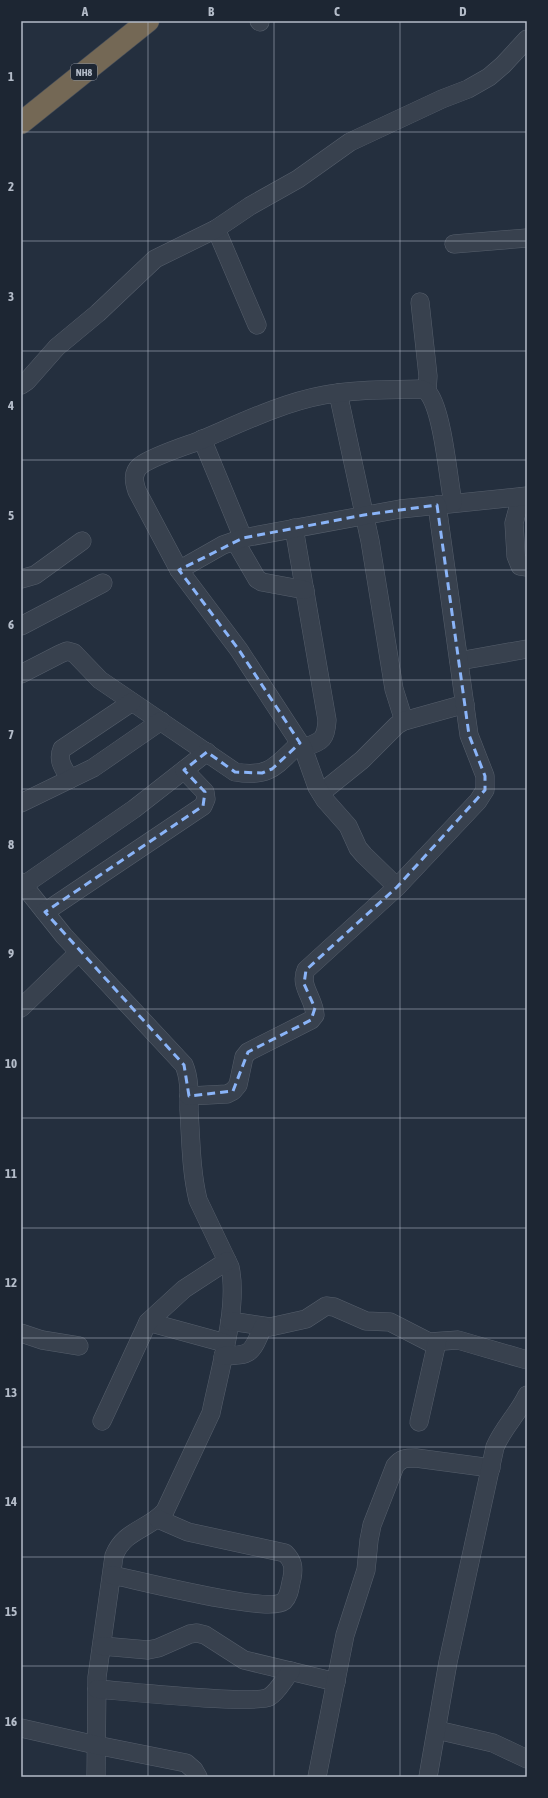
<svg xmlns="http://www.w3.org/2000/svg" width="548" height="1798" font-family="'Asap Condensed',sans-serif">
  <style>
    .lines { fill: none; stroke-linecap: round; stroke-linejoin: round }
    .minor-casing { stroke: #565f6c; stroke-width: 19 }
    .highway-casing { stroke: #434c59; stroke-width: 23 }
    .minor { stroke: #38414e; stroke-width: 18 }
    .highway { stroke: #746855; stroke-width: 22 }
    .marked { fill: none; stroke: #8ab4f8; stroke-width: 3; stroke-dasharray: 8 5; stroke-linejoin: round }
    .grid { fill: none; stroke: #b4bcc9; stroke-width: 1; stroke-opacity: 0.55 }
    .labels { text-anchor: middle; stroke-width: 3.5; stroke-linejoin: round; paint-order: stroke }
    .shield { fill: #1d2633; stroke: #878f9c; stroke-width: 1 }
    .shield-label { font-size: 10px; font-weight: bold; fill: #b4bcc9 }
    .neatline { fill: none; stroke: #b4bcc9; stroke-width: 1.5 }
    .grid-label { font-size: 13px; text-anchor: middle; font-weight: bold; fill: #b4bcc9 }
  </style>
  <rect width="100%" height="100%" fill="#242f3e"/>
  <g class="lines">
    <g class="minor-casing">
      <g id="minor">
        <path d="M259,21L260,22"/>
        <path d="M216,229L257,325"/>
        <path d="M454,244L527,238"/>
        <path d="M420,302L428,376L427,391"/>
        <path d="M21,385L27,381L57,347L98,313L155,259L216,229L250,206L298,179L350,142L442,99L468,89L489,77L503,65L527,39"/>
        <path d="M338,393L370,541L394,689L404,721"/>
        <path d="M202,439L243,538"/>
        <path d="M521,497L514,523L516,556L520,566L527,567"/>
        <path d="M294,528L327,720C326,741 321,741 303,748"/>
        <path d="M235,541L257,579L262,582L305,590"/>
        <path d="M179,570L223,545L243,538L400,509L527,496"/>
        <path d="M21,579L35,575L82,541"/>
        <path d="M21,626L103,583"/>
        <path d="M459,661L527,649"/>
        <path d="M21,674L60,654L67,651L74,653L100,680L235,772C271,778 276,765 300,743"/>
        <path d="M70,779C64,769 57,761 62,749L132,702"/>
        <path d="M321,793L362,760L397,725L404,721L465,704"/>
        <path d="M21,803L93,768L161,721"/>
        <path d="M21,882L64,936L184,1065C190,1079 189,1095 189,1110C191,1141 191,1171 198,1200L230,1267C239,1307 219,1372 211,1413L165,1511C148,1530 124,1530 114,1556L97,1677L96,1777"/>
        <path d="M24,885L134,809L207,752"/>
        <path d="M397,887L364,855L358,848L348,826L325,800L317,787L303,748L239,650L179,570L137,491C134,482 132,473 140,466C151,457 182,447 196,442C237,425 280,403 324,395C356,389 388,390 421,389C424,390 427,391 429,394C443,414 448,477 453,503"/>
        <path d="M45,912L203,806L206,799L205,792L184,770"/>
        <path d="M21,1008L79,952"/>
        <path d="M189,1096L227,1094L233,1091L238,1085L244,1057L248,1052L311,1020L315,1015C314,998 299,986 306,970L397,887L478,801L485,790V776L469,735L437,505"/>
        <path d="M230,1321L270,1327L306,1319L326,1306L334,1307L366,1321L390,1322L429,1342L458,1340L527,1360"/>
        <path d="M148,1322L225,1343"/>
        <path d="M21,1333L42,1340L79,1346"/>
        <path d="M223,1356C252,1355 251,1354 263,1327"/>
        <path d="M102,1421L148,1322L184,1289L227,1261"/>
        <path d="M419,1422L437,1342"/>
        <path d="M112,1575C137,1580 269,1614 284,1601C290,1595 290,1585 292,1578C294,1567 293,1561 285,1553L188,1532L158,1519"/>
        <path d="M102,1646L148,1650L158,1648L190,1634L197,1633L205,1635L244,1660L336,1682"/>
        <path d="M97,1689C122,1691 255,1705 269,1697C278,1692 284,1679 291,1671"/>
        <path d="M21,1728L96,1745L186,1763L194,1770L198,1777"/>
        <path d="M437,1730L493,1743L527,1759"/>
        <path d="M317,1777L345,1635L366,1570L369,1540L372,1525L395,1466C401,1458 406,1458 416,1458L491,1468"/>
        <path d="M428,1777L448,1662L495,1447C503,1428 518,1414 527,1395"/>
      </g>
    </g>
    <g class="highway-casing">
      <path id="highway" d="M21,123L148,21"/>
    </g>
    <use href="#minor" class="minor"/>
    <use href="#highway" class="highway"/>
  </g>
  <path class="marked" d="M437,505L469,735L485,776V790L397,887L306,970L304,984L315,1008L311,1020L248,1052L233,1091L189,1096L184,1065L45,912L203,806L205,792L184,770L207,752L235,772L262,773L272,769L300,743L239,650L179,570L243,538L364,515Z"/>
  <path class="grid" d="M148,21V1777M274,21V1777M400,21V1777M21,132H527M21,241H527M21,351H527M21,460H527M21,570H527M21,680H527M21,789H527M21,899H527M21,1009H527M21,1118H527M21,1228H527M21,1338H527M21,1447H527M21,1557H527M21,1666H527"/>
  <g class="labels">
    <rect class="shield" x="71" y="64" width="26" height="16" rx="3"/>
    <g class="shield-label">
      <text x="84" y="76">NH8</text>
    </g>
  </g>
  <rect width="548" height="1798" fill="none" stroke="#1d2633" stroke-width="44"/>
  <rect x="22" y="22" width="504" height="1754" class="neatline"/>
  <g class="grid-label">
    <text x="85" y="16">A</text>
    <text x="211" y="16">B</text>
    <text x="337" y="16">C</text>
    <text x="463" y="16">D</text>
    <text x="11" y="81">1</text>
    <text x="11" y="191">2</text>
    <text x="11" y="301">3</text>
    <text x="11" y="410">4</text>
    <text x="11" y="520">5</text>
    <text x="11" y="629">6</text>
    <text x="11" y="739">7</text>
    <text x="11" y="849">8</text>
    <text x="11" y="958">9</text>
    <text x="11" y="1068">10</text>
    <text x="11" y="1178">11</text>
    <text x="11" y="1287">12</text>
    <text x="11" y="1397">13</text>
    <text x="11" y="1506">14</text>
    <text x="11" y="1616">15</text>
    <text x="11" y="1726">16</text>
  </g>
</svg>
